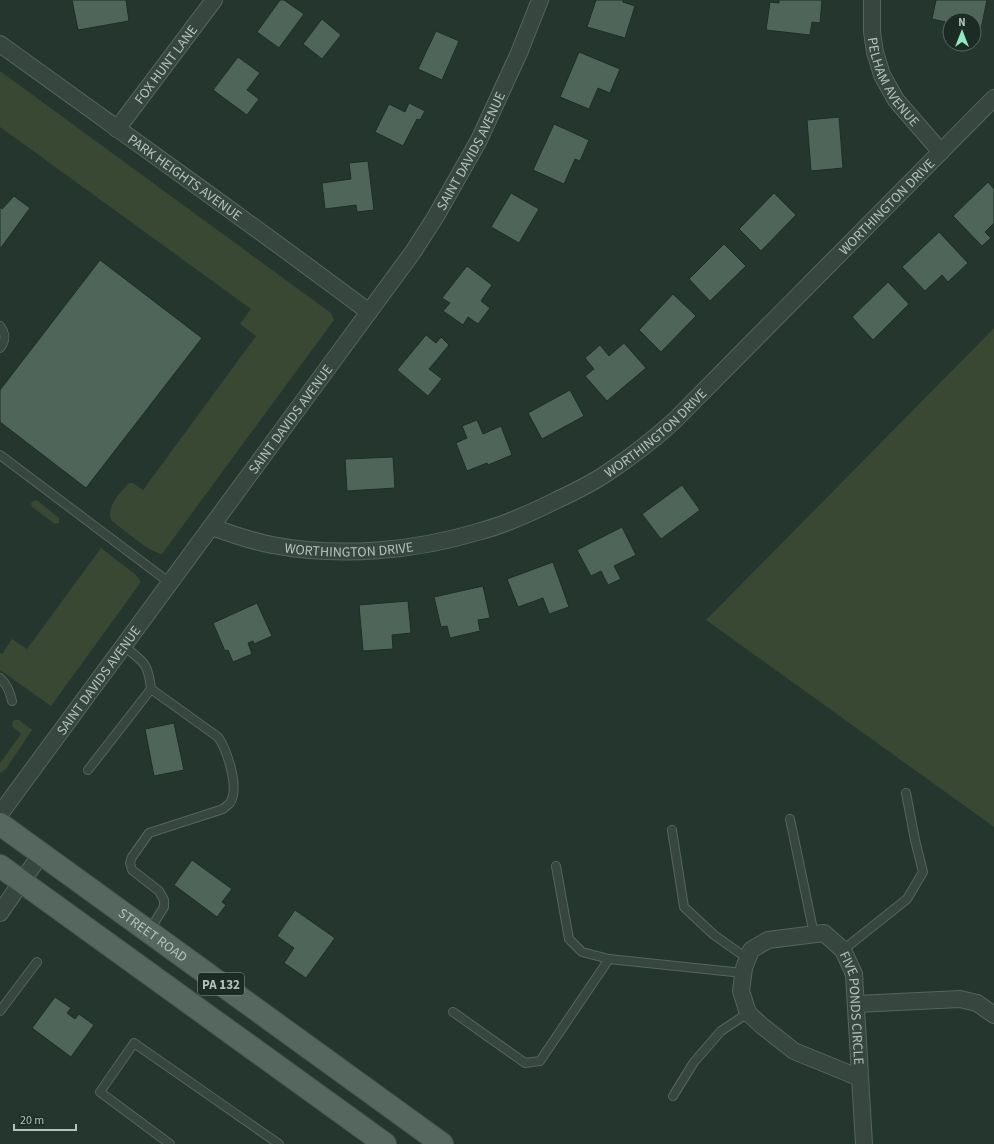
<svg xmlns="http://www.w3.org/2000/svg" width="994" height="1144" font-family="'Source Sans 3',sans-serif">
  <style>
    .green { fill: #384833 }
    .building { fill: #4f655a; stroke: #1e2e26 }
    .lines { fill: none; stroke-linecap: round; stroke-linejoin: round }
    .service-casing { stroke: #55655d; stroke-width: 10 }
    .minor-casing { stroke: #55655d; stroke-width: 18 }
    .primary-casing { stroke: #43534b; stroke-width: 24 }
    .service { stroke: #37473f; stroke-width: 8 }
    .minor { stroke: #37473f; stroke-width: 16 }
    .primary { stroke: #55675e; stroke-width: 22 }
    .labels { text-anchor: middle; stroke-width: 3.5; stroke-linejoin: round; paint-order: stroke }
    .shield { fill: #1c2c24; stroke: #85968e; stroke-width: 1 }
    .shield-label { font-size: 13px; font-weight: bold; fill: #b2c3bb }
    .street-label { font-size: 14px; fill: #b2c3bb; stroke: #1c2c24 }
  </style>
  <rect width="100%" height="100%" fill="#24362d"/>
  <g class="green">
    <path d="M0,71L331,313L334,320L162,554C151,554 122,528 112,521C104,509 121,491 129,483H133L143,490L256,336L240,324L251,309L0,127Z"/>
    <path d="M994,328V827L706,620Z"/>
    <path d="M35,500L38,501L59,518V523L55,524L32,507L31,503Z"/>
    <path d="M101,548L136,575L141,582L51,706L0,670V653L2,654L12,639L27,649Z"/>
    <path d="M15,720H19L32,730L6,769L0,773V763L21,734L12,726L13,721Z"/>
  </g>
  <g class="building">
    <path d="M72,0H126L129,21L78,30Z"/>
    <path d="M280,0H284L304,14L279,48L257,32Z"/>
    <path d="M596,0H623V2L635,6L625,38L587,27Z"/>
    <path d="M779,0H822L820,23L812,22L810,35L766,30L770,2L779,3Z"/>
    <path d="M936,0H987L981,29L974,28V20H950V23L932,19Z"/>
    <path d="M322,19L341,35L322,59L303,44Z"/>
    <path d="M436,31L459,41L442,80L418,69Z"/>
    <path d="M579,52L620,69L610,93L598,88L589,109L560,97Z"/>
    <path d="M238,57L260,73L247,90L259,99L247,115L213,90Z"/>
    <path d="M409,103L425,111L420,120L417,119L403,146L375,132L389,104L405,112Z"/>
    <path d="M839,117L843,168L811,171L807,120Z"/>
    <path d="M554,124L589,140L580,161L575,159L564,184L533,170Z"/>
    <path d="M368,161L374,210L357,212L356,205L325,209L322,183L351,179L349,163Z"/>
    <path d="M988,182L994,189V223L985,232L991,238L982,246L953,216Z"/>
    <path d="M511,193L539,209L519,243L491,227Z"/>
    <path d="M774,193L796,215L761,251L739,229Z"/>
    <path d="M14,196L30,208L0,249V207L2,209Z"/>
    <path d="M939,232L968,263L948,282L942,275L925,291L902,267Z"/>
    <path d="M724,244L746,266L710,301L689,279Z"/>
    <path d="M100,260L202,338L86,488L0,422V390Z"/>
    <path d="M467,266L492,285L481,301L490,308L478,324L468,317L463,325L443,311L450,303L442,298Z"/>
    <path d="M888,282L909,304L873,340L852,317Z"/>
    <path d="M673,294L696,316L661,352L639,330Z"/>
    <path d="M426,335L436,343L441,337L449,345L429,369L442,379L428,396L397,370Z"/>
    <path d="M624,343L646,368L607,401L585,376L594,369L585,358L600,345L609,356Z"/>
    <path d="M570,390L584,416L542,439L528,413Z"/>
    <path d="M477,420L483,434L501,426L512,455L488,465L487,463L467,471L456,443L467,438L462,426Z"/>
    <path d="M393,457L395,488L347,491L345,459Z"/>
    <path d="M682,485L700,510L661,539L642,514Z"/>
    <path d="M622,527L636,555L614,566L621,579L608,585L601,571L591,576L577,550Z"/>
    <path d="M553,562L569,607L549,614L543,598L518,607L507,579Z"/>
    <path d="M483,586L490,618L478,620L480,631L450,638L447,626L441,627L434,597Z"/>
    <path d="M408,601L411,633L392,635L393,649L363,651L359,605Z"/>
    <path d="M257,603L272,636L254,644L253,641L248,643L252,654L233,662L228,650L225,651L213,623Z"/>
    <path d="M174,723L184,770L154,776L145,729Z"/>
    <path d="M192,860L232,889L222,902L226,905L217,917L174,885Z"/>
    <path d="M295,910L335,938L306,978L284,963L294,948L277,936Z"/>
    <path d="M55,997L71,1008L67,1013L75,1019L79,1014L94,1025L71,1057L32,1028Z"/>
  </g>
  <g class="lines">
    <g class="service-casing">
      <g id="service">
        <path d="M0,326C6,334 6,340 0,348"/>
        <path d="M0,455L170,583"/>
        <path d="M124,646C144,663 148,662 151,689L218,737C227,750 240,788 230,803C228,805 225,807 223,809L149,833L132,857L130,863L132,870L159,891L164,900V907L149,931"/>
        <path d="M0,678C7,684 10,692 12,701"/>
        <path d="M88,770L151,689"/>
        <path d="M790,819L814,934"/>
        <path d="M672,830L684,907L714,935L748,959"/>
        <path d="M556,866L569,939L582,952L609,959"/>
        <path d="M843,950L907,899L923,872L915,840L906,793"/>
        <path d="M0,1011L37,962"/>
        <path d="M453,1012L525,1063L540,1061L609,959L743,973"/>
        <path d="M673,1096L694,1062L721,1031L748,1013"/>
        <path d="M170,1144L100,1092L134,1043L279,1144"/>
      </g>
    </g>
    <g class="minor-casing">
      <g id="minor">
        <path id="s1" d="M872,0V32L875,52L882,75L896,100L941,152"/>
        <path id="s2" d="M0,44C123,133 248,221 369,312"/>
        <path id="s3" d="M117,129L214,0"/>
        <path id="s4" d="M212,527C231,534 252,541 272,545C341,558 415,551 481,531C507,524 533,512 557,500C574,492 591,484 607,473C631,457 653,440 674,421L994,98"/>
        <path id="s5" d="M0,814L413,252L436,216L479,140L519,53L540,0"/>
        <path d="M0,913L41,854"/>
        <path d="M856,1004L960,999L977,1003L994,1015"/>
        <path id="s6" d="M860,1078L794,1051L761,1025L748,1013L741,991L744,968L751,950L768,940L824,933L843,950L854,974L864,1144"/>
      </g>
    </g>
    <g class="primary-casing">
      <g id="primary">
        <path id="s7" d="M0,824L442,1144"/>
        <path d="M0,866L385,1144"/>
      </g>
    </g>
    <use href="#service" class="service"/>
    <use href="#minor" class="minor"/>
    <use href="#primary" class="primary"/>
  </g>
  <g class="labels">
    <rect class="shield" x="198" y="973" width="46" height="22" rx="3"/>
    <g class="shield-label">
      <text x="221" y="989">PA 132</text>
    </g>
    <g class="street-label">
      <text dy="5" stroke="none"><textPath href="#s3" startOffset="81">FOX HUNT LANE</textPath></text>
      <text dy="5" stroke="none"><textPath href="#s1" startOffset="87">PELHAM AVENUE</textPath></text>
      <text dy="5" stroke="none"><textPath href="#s5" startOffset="814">SAINT DAVIDS AVENUE</textPath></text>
      <text dy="5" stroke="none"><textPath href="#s2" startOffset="228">PARK HEIGHTS AVENUE</textPath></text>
      <text dy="5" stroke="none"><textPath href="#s4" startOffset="800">WORTHINGTON DRIVE</textPath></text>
      <text dy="5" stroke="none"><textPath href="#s5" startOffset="490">SAINT DAVIDS AVENUE</textPath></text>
      <text dy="5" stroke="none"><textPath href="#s4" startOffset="476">WORTHINGTON DRIVE</textPath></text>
      <text dy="5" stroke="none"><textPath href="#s4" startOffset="140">WORTHINGTON DRIVE</textPath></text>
      <text dy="5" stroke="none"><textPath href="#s5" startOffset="166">SAINT DAVIDS AVENUE</textPath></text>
      <text dy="5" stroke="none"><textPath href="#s7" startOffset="189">STREET ROAD</textPath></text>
      <text dy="5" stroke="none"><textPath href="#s6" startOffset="358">FIVE PONDS CIRCLE</textPath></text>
    </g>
  </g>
  <g transform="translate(962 32)"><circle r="19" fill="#1c2c24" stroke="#586860"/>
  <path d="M0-3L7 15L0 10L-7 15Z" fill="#90eac1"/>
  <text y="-6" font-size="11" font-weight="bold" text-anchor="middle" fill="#b2c3bb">N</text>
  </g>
  <path d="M14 1124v6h62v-6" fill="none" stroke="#b2c3bb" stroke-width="2"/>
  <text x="20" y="1124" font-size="12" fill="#b2c3bb" stroke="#1c2c24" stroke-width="3" paint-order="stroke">20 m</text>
</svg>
